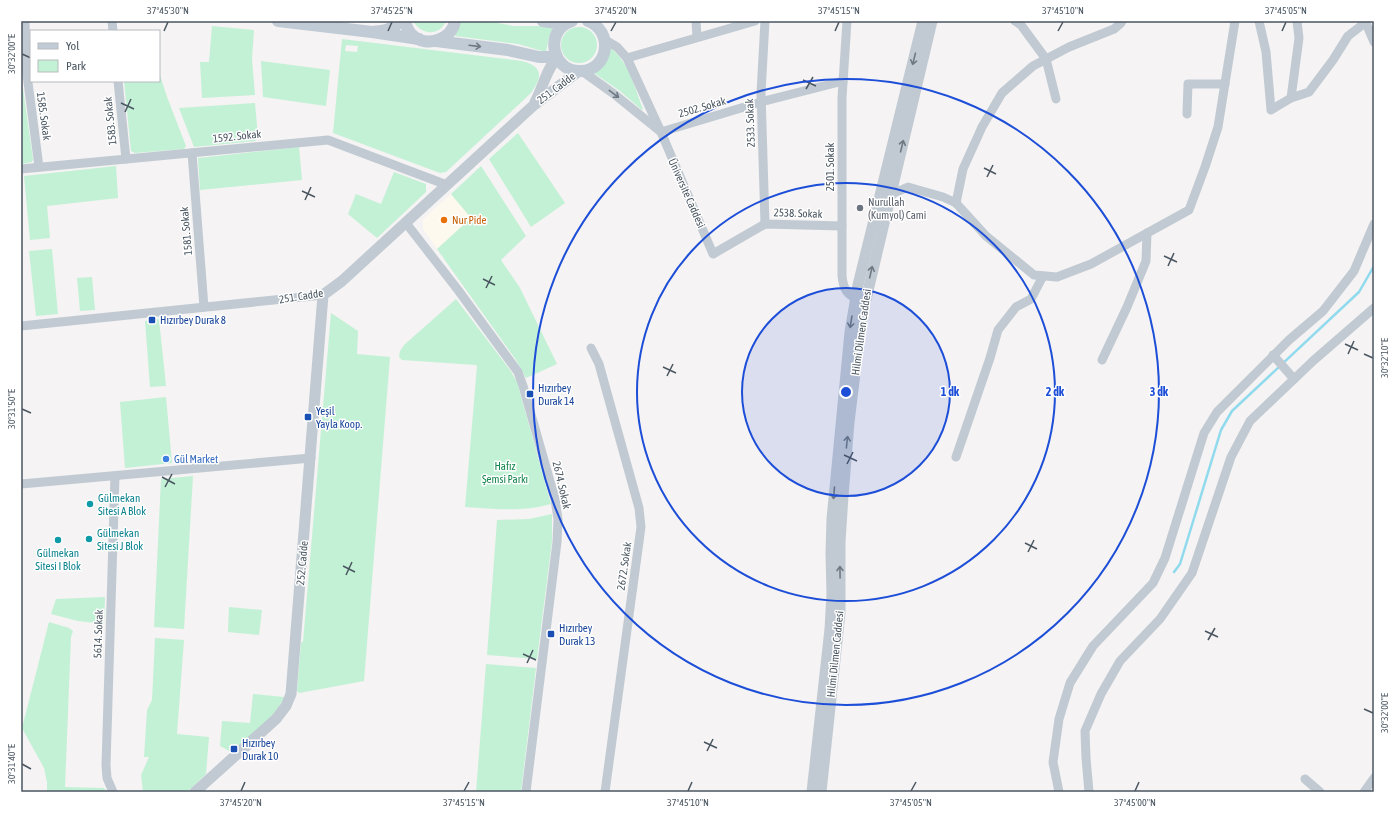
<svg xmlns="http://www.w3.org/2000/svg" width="1395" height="813" font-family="'Asap Condensed',sans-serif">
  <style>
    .commercial { fill: #fdf9ef }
    .green { fill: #c3f1d5; fill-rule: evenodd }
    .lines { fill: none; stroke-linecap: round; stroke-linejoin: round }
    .stream { stroke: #90daee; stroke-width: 2.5 }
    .minor { stroke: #c1cad2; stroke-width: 9 }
    .tertiary { stroke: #c1cad2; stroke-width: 11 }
    .secondary { stroke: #c1cbd6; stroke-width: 12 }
    .oneway { stroke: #6e7984 }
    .oneway2 { stroke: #6e7983 }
    .ticks { fill: none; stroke: #4a5661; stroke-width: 1.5 }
    .ring { fill: none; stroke: #1d4ed8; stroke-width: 2 }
    .worship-dot { fill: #6b7280; stroke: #fff; stroke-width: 1.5 }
    .food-dot { fill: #e8710a; stroke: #fff; stroke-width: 1.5 }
    .transit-dot { fill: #1a4fb4; stroke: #fff; stroke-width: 1.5 }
    .shop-dot { fill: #3f7fe0; stroke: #fff; stroke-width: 1.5 }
    .culture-dot { fill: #0f9aa8; stroke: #fff; stroke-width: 1.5 }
    .labels { text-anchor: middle; stroke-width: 3; stroke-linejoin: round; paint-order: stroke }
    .street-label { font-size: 11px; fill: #4a5661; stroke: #fff }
    .worship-label { font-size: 11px; fill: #5b616d; stroke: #fff; text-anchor: start }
    .food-label { font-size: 11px; fill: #c56008; stroke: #fff; text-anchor: start }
    .transit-label { font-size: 11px; fill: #164399; stroke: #fff; text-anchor: start }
    .shop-label { font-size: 11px; fill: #366cbe; stroke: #fff; text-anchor: start }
    .park-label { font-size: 11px; fill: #17864f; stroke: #fff }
    .culture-label { font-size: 11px; fill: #0d838f; stroke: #fff; text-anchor: start }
    .centre { fill: #1d4ed8; stroke: #fff; stroke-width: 2 }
    .ring-label { font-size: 12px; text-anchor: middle; font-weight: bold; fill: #1d4ed8; stroke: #fff; stroke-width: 3; stroke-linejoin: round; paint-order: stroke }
    .neatline { fill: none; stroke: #4a5661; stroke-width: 1.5 }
    .ticks-label { font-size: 10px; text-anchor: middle; fill: #4a5661 }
  </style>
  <rect width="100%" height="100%" fill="#f5f3f3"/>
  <path class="commercial" d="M451,194L472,218L437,249L423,229V219Z"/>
  <g class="green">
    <path d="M413,21H446C439,37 421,35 413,21Z"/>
    <path d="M460,21H487L514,26H554L549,37L546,52L518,44L455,36Z"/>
    <path d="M212,26L254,30L252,59L255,95L202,98L200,62H209Z"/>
    <circle cx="579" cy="45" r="18"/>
    <path d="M342,39L522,61C544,67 542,77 531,93L446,172L440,173L333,133ZM346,45L358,46L357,52L345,51Z"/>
    <path d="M610,48C629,61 635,89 643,109L642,110L620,91L594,73Z"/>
    <path d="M261,61L330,70L326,106L263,97Z"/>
    <path d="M159,72L167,97L186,146L184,149L135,153L131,151L124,81H159Z"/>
    <path d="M21,85L23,89L33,159L32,162L21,164Z"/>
    <path d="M255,103L258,137L255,141L194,147L179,108Z"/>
    <path d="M518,133L565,203L531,227L489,159Z"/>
    <path d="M299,147L302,180L200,190L198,158Z"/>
    <path d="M116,166L118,198L47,206L50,238L30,240L24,176Z"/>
    <path d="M481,166L526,236L501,260L520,288L557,364L526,378L516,360L437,249L471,218L451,194Z"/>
    <path d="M394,172L426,184V192L377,238L348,214L356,194L381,204Z"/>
    <path d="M52,249L58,314L36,316L29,251Z"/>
    <path d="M92,277L95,310L80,311L77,278Z"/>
    <path d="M456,299L510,370L517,382L551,504C523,512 495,509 465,507L477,366L476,365L402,360L399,357L400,351L404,345Z"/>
    <path d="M331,313L358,331L357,354L390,357L364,681L299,693L297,691L301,642H303Z"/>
    <path d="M159,319L166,386L150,387L145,321Z"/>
    <path d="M166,397L172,463L125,468L120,402Z"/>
    <path d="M193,476L184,629L154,627L161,479Z"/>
    <path d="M552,514V541L537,659L487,655L497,520L529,519Z"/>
    <path d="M105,597L104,624L78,621L51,614L56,599Z"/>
    <path d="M229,607L262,610L259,635L228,632Z"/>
    <path d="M49,622L69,628L73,631L71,637L65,787L104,788L107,792H47V782L44,768L22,728Z"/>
    <path d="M155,638L184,640L177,734L209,737L206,774L187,792H143L141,775L149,757H144L147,710L152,700Z"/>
    <path d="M486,664L536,668L521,792H476Z"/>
    <path d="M253,694L284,697C275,719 248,737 231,752L220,746L222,721L250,723Z"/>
  </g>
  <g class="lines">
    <path class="stream" d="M1174,572L1180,564L1184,551L1221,430L1232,411L1359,292L1374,266"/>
    <g class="minor">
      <path d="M25,21L26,67L39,167"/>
      <path d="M112,21L113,31"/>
      <path d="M696,21L697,37"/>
      <path d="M765,21L761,93L765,224"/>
      <path d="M847,21L842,98V275C843,289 847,296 861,300"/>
      <path d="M1015,21L1021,25L1046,59L1056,99"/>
      <path d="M1259,21L1266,52L1271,110L1291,98"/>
      <path d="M1297,21L1299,38L1291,98L1309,92L1333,60L1348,36L1366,22"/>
      <path d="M1365,21L1374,42"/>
      <path d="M627,58L755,21"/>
      <path d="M582,71L614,94L661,132L627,58L617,47L605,40"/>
      <path d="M118,81L126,159"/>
      <path d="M1187,114L1188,84H1225"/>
      <path d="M192,153L204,307"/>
      <path d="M21,169L328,140L447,185"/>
      <path d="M890,195L908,187L943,197L956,203L986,236L1034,275L1057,277L1091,264L1189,210L1205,167L1218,127L1235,21"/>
      <path d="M956,203L963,169L982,127L1002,93L1033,66L1069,47L1114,29L1121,23L1122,21"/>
      <path d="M406,223L458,290L518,372L523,386L555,499L558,519L557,542L526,792"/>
      <path d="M842,226L765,224L713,254L661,132L761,102L843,81"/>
      <path d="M21,326L323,295"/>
      <path d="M591,348L599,364L639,508L641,527L605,792"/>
      <path d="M1273,355L1294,379"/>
      <path d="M1102,360L1127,307L1146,261L1147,233"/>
      <path d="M956,457L990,358L998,330L1016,307L1031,299L1043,276"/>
      <path d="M21,484L311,458"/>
      <path d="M1305,779L1320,792"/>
      <path d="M113,792L107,778L106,765L115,476"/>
      <path d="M1059,792L1053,762L1059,719L1070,683L1093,646L1153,583L1165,558L1204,433L1217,412L1289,340L1323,311L1354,271L1374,224"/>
      <path d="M1089,792L1086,758L1085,731L1101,694L1120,661L1160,619L1192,573L1231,457L1250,421L1313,361L1374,308"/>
      <path d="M1364,792L1374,778"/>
    </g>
    <g class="tertiary">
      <path d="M535,102C542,90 547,67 557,59"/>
      <path d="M195,792L276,719L286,706L291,694L323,295L342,281L534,105L579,71"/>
      <path d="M812,792L830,629L832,594L831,553L832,519L850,332L858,285L923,21"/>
      <path d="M821,792L840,613V542L843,496L849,422L862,316L932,21"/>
    </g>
    <g class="secondary">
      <path d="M278,21L372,32"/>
      <path d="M400,21C393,30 383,31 372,32L419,39"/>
      <path d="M405,21C406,26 408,31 412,35C426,48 452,40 455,21"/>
      <path d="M543,21L565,24"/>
      <path d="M572,21C543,30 552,73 581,71C609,70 614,31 588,21"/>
      <path d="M436,41L508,50L539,57H556"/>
    </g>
  </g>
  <defs><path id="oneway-shaft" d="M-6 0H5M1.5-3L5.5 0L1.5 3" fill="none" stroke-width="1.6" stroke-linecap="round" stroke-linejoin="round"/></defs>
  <use class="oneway" href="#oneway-shaft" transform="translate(475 46) rotate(7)"/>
  <g class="oneway2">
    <use href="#oneway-shaft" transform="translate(914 59) rotate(104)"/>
    <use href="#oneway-shaft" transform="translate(614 94) rotate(37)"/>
    <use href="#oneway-shaft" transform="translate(902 146) rotate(-76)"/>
    <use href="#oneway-shaft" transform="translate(871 272) rotate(-77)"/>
    <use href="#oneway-shaft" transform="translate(851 322) rotate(99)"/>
    <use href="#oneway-shaft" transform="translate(847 442) rotate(-84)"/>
    <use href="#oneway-shaft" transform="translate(834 493) rotate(95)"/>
    <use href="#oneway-shaft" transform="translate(840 572) rotate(-91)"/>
  </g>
  <path class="ticks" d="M164,31L168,22M388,31L392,22M611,31L616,22M835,31L839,22M1058,31L1063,22M1282,31L1286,22M22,54L31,58M803,80L816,86M806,89L813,77M121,103L134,109M125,112L131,99M984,168L996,174M987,177L993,165M302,191L315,197M305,200L311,187M1164,256L1177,262M1168,266L1174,253M483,279L495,285M486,288L492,276M1345,344L1358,350M1348,354L1354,341M1364,354L1373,358M663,367L676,373M667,376L673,364M22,409L31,413M844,455L857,461M847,464L853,452M162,477L175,484M165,487L172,474M1025,543L1037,549M1028,552L1034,540M343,566L355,572M346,575L352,562M1205,631L1218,637M1208,640L1215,628M523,654L536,660M527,663L533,650M1364,709L1373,713M704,742L717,748M707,751L713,739M22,764L31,769M241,791L245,782M464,791L469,782M688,791L692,782M911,791L916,782M1135,791L1139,782"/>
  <circle cx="846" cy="392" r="104" fill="#1d4ed8" fill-opacity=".12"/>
  <g class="ring">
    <circle cx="846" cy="392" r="104"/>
    <circle cx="846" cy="392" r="209"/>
    <circle cx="846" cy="392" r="313"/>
  </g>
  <circle class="worship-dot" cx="860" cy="208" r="4"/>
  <circle class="food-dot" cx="444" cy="220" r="4"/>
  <g class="transit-dot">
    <rect x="148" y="316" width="8" height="8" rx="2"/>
    <rect x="526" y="390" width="8" height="8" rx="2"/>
    <rect x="304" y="413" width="8" height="8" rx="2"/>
    <rect x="547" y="630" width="8" height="8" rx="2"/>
    <rect x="230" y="745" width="8" height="8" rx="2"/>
  </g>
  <circle class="shop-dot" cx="166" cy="459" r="4"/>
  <g class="culture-dot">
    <circle cx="90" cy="504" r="4"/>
    <circle cx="89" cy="539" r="4"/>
    <circle cx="58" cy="540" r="4"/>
  </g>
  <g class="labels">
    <g class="street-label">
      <text transform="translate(556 88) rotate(-37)" y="4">251. Cadde</text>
      <text transform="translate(702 107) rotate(-16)" y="4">2502. Sokak</text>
      <text transform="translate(44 116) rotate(82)" y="4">1585. Sokak</text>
      <text transform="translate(110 121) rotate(-96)" y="4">1583. Sokak</text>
      <text transform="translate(750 123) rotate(-92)" y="4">2533. Sokak</text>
      <text transform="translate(237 136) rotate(-6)" y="4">1592. Sokak</text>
      <text transform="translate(830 167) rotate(-90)" y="4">2501. Sokak</text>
      <text transform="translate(687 193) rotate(66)" y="4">Üniversite Caddesi</text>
      <text transform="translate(798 213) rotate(2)" y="4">2538. Sokak</text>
      <text transform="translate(186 231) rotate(-95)" y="4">1581. Sokak</text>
      <text transform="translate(301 296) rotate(-9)" y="4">251. Cadde</text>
      <text transform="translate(861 332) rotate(-82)" y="4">Hilmi Dilmen Caddesi</text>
      <text transform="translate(562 485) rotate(77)" y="4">2674. Sokak</text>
      <text transform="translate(302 563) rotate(-85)" y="4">252. Cadde</text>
      <text transform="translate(624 566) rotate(-82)" y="4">2672. Sokak</text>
      <text transform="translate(98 634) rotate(-88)" y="4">5614. Sokak</text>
      <text transform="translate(835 654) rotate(-84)" y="4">Hilmi Dilmen Caddesi</text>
    </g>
    <g class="worship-label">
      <text x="868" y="206">Nurullah<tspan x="868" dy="13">(Kumyol) Cami</tspan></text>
    </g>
    <g class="food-label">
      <text x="452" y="224">Nur Pide</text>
    </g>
    <g class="transit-label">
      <text x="160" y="324">Hızırbey Durak 8</text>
      <text x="538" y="392">Hızırbey<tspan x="538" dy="13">Durak 14</tspan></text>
      <text x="316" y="415">Yeşil<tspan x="316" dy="13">Yayla Koop.</tspan></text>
      <text x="559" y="632">Hızırbey<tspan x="559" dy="13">Durak 13</tspan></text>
      <text x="242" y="747">Hızırbey<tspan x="242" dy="13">Durak 10</tspan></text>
    </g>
    <g class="shop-label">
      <text x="174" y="463">Gül Market</text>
    </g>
    <g class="park-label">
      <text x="505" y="470">Hafız<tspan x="505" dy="13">Şemsi Parkı</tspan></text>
    </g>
    <g class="culture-label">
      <text x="98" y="502">Gülmekan<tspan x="98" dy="13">Sitesi A Blok</tspan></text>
      <text x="97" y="537">Gülmekan<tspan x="97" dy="13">Sitesi J Blok</tspan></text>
      <text x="58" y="557" text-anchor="middle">Gülmekan<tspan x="58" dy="13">Sitesi I Blok</tspan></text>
    </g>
  </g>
  <circle cx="846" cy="392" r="6" class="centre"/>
  <g class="ring-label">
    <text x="950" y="396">1 dk</text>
    <text x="1055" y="396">2 dk</text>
    <text x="1159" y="396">3 dk</text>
  </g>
  <rect width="1395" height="813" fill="none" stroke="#ffffff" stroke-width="44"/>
  <rect x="30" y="30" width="130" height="52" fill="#ffffff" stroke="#b7bbc0"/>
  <rect x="38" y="43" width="20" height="6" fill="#c1cbd6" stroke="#b7bbc0"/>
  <text x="66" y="50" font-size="12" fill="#4a5661">Yol</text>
  <rect x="38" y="60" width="20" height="12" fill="#c3f1d5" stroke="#b7bbc0"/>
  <text x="66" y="70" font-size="12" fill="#4a5661">Park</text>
  <rect x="22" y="22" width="1351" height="769" class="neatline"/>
  <g class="ticks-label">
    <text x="168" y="14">37°45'30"N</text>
    <text x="392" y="14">37°45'25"N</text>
    <text x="616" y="14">37°45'20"N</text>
    <text x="839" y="14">37°45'15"N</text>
    <text x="1063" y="14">37°45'10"N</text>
    <text x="1286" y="14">37°45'05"N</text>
    <text transform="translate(11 54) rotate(-90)" y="4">30°32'00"E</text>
    <text transform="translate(1384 358) rotate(-90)" y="4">30°32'10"E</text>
    <text transform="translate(11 409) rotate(-90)" y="4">30°31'50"E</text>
    <text transform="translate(1384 713) rotate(-90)" y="4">30°32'00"E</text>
    <text transform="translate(11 764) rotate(-90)" y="4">30°31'40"E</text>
    <text x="241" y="806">37°45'20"N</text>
    <text x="464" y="806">37°45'15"N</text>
    <text x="688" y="806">37°45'10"N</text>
    <text x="911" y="806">37°45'05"N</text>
    <text x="1135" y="806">37°45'00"N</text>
  </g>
</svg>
